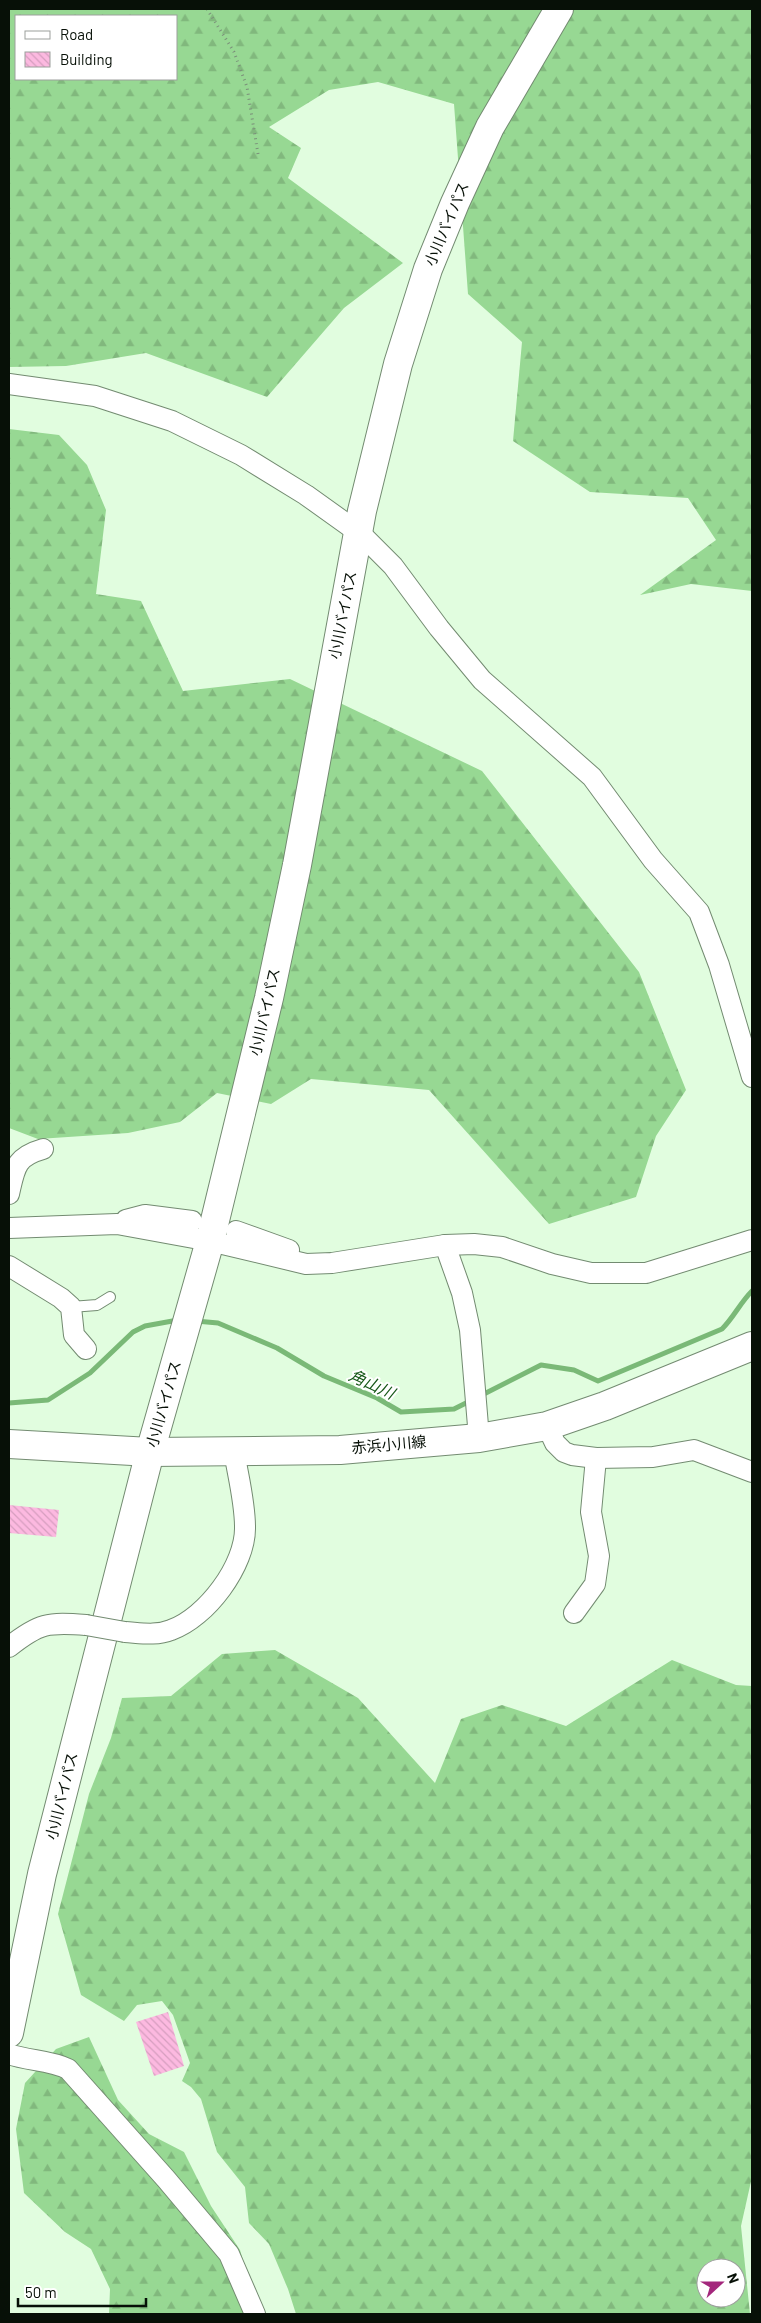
<svg xmlns="http://www.w3.org/2000/svg" width="761" height="2323" font-family="Barlow,'Noto Sans JP',sans-serif">
  <style>
    .forest { fill: url(#forest-firs); fill-rule: evenodd }
    .lines { fill: none; stroke-linecap: round; stroke-linejoin: round }
    .stream { stroke: #7ab977; stroke-width: 5 }
    .building { fill: url(#building-back-hatch) }
    .service-casing { stroke: #738b71; stroke-width: 12 }
    .minor-casing { stroke: #738b71; stroke-width: 22 }
    .secondary-casing { stroke: #738b71; stroke-width: 30 }
    .trunk-casing { stroke: #738b71; stroke-width: 30 }
    .path { stroke: #7b8f7a; stroke-width: 3; stroke-dasharray: 1 4; stroke-linecap: butt }
    .service { stroke: #fff; stroke-width: 10 }
    .minor { stroke: #fff; stroke-width: 20 }
    .secondary { stroke: #fff; stroke-width: 28 }
    .trunk { stroke: #fff; stroke-width: 28 }
    .minor-bridge-casing { stroke: #738b71; stroke-width: 22; stroke-linecap: butt }
    .minor-bridge { stroke: #fff; stroke-width: 20 }
    .labels { text-anchor: middle; stroke-width: 4; stroke-linejoin: round; paint-order: stroke }
    .street-label { font-size: 15px; fill: #071007; stroke: #fff }
    .water-label { font-size: 16px; font-style: italic; fill: #175818; stroke: #fff }
  </style>
  <defs>
    <pattern id="forest-firs" width="22" height="20" patternUnits="userSpaceOnUse" patternTransform="scale(1.25)"><rect width="22" height="20" fill="#97d893"/><path d="M5 1l3.5 6h-7zM16 11l3.5 6h-7z" fill="#81b87d"/></pattern>
    <pattern id="building-back-hatch" width="6" height="6" patternUnits="userSpaceOnUse" patternTransform="scale(1.25)"><rect width="6" height="6" fill="#fcb9e0"/><path d="M-1 5l2 2M0 0l6 6M5-1l2 2" fill="none" stroke="#d69ebf"/></pattern>
  </defs>
  <rect width="100%" height="100%" fill="#e1fddf"/>
  <g class="forest">
    <path d="M9,9H752V591L691,584L640,595L716,540L688,498L590,492L513,441L522,342L468,294L454,104L378,82L329,90L269,127L301,148L288,178L403,263L344,308L267,397L146,353L66,366L9,367ZM16,16H176V79H16Z"/>
    <path d="M9,429L59,435L87,465L106,510L96,594L141,601L183,691L290,679L482,771L639,972L686,1090L656,1136L636,1197L549,1224L429,1090L311,1079L271,1104L217,1093L180,1122L128,1133L38,1139L9,1128Z"/>
    <path d="M275,1650L358,1698L435,1783L461,1719L502,1705L566,1726L672,1660L736,1685L752,1686V2177L741,2226L750,2314H296L288,2289L269,2244L249,2223L245,2187L217,2152L201,2099L191,2087L182,2081L190,2063L173,2015L162,2001L137,2005L124,2021L81,1995L58,1914L89,1794L111,1738L122,1698L171,1696L222,1654ZM706,2268H736V2298H706Z"/>
    <path d="M89,2037L118,2100L149,2134L184,2152L211,2206L240,2250L249,2281L263,2314H109L110,2289L91,2249L65,2232L24,2193L16,2129L25,2083L56,2049Z"/>
  </g>
  <g class="lines">
    <g class="stream">
      <path d="M196,1321L218,1323L277,1348L324,1376L377,1398L401,1412L454,1409L472,1400"/>
      <path d="M480,1396L541,1365L574,1370L598,1381L722,1329C734,1317 740,1303 752,1291"/>
      <path d="M9,1403L48,1400L90,1373L133,1332L145,1326L178,1320"/>
    </g>
  </g>
  <g class="building">
    <path d="M9,1505L59,1510L56,1537L9,1533Z"/>
    <path d="M168,2012L184,2066L154,2076L136,2022Z"/>
  </g>
  <g class="lines">
    <g class="service-casing">
      <path id="service" d="M71,1307L97,1305L110,1297"/>
    </g>
    <g class="minor-casing">
      <g id="minor">
        <path d="M9,384L95,396L172,421L241,455L306,495L362,535L393,566L439,628L482,680L592,777L653,860L699,912L719,965L752,1077"/>
        <path d="M9,1194C15,1168 15,1157 43,1149"/>
        <path d="M126,1220L145,1215L192,1221"/>
        <path d="M9,1228L117,1224L210,1241L306,1264L332,1263L445,1245L474,1244L502,1247L552,1264L591,1273H646L752,1240"/>
        <path d="M236,1231L289,1250"/>
        <path d="M445,1245L462,1293L470,1330L479,1438"/>
        <path d="M9,1266L61,1298L71,1307L74,1335L86,1349"/>
        <path d="M547,1426L555,1443L564,1452L572,1455L596,1458L653,1457L694,1450L752,1472"/>
        <path d="M574,1613L595,1584L599,1556L591,1512L596,1458"/>
        <path d="M125,1632C141,1633 156,1636 171,1630C206,1618 246,1565 245,1527C245,1502 238,1476 234,1451"/>
        <path d="M9,1647C39,1623 48,1622 86,1625"/>
        <path d="M9,2054C28,2061 50,2060 68,2069L166,2179L229,2254L255,2314"/>
      </g>
    </g>
    <g class="secondary-casing">
      <path id="secondary" d="M9,1444L150,1452L340,1450L479,1438L547,1426L605,1406L752,1346"/>
    </g>
    <g class="trunk-casing">
      <path id="trunk" d="M9,2033L42,1874L150,1452L210,1241L269,998L297,865L362,511L398,364L428,269L455,203L490,127L559,9"/>
    </g>
    <path class="path" d="M207,9L234,52L247,87L258,154"/>
    <use href="#service" class="service"/>
    <use href="#minor" class="minor"/>
    <use href="#secondary" class="secondary"/>
    <use href="#trunk" class="trunk"/>
    <g class="minor-bridge-casing">
      <path id="minor-bridge" d="M86,1625L125,1632"/>
    </g>
    <use href="#minor-bridge" class="minor-bridge"/>
  </g>
  <g class="labels">
    <g class="street-label">
      <text transform="translate(447 224) rotate(-67)" y="5">小川バイパス</text>
      <text transform="translate(343 615) rotate(-79)" y="5">小川バイパス</text>
      <text transform="translate(265 1012) rotate(-77)" y="5">小川バイパス</text>
      <text transform="translate(164 1404) rotate(-74)" y="5">小川バイパス</text>
      <text transform="translate(389 1445) rotate(-5)" y="5">赤浜小川線</text>
      <text transform="translate(62 1796) rotate(-76)" y="5">小川バイパス</text>
    </g>
    <g class="water-label">
      <text transform="translate(372 1384) rotate(25)" y="6">角山川</text>
    </g>
  </g>
  <rect width="761" height="2323" fill="none" stroke="#071007" stroke-width="20"/>
  <rect x="15" y="15" width="162" height="65" fill="#ffffff" stroke="#9c9f9c"/>
  <rect x="25" y="31" width="25" height="8" fill="#ffffff" stroke="#9c9f9c"/>
  <text x="60" y="40" font-size="15" fill="#071007">Road</text>
  <rect x="25" y="52" width="25" height="15" fill="url(#building-back-hatch)" stroke="#9c9f9c"/>
  <text x="60" y="65" font-size="15" fill="#071007">Building</text>
  <g transform="translate(721 2283) rotate(69)"><circle r="24" fill="#ffffff" stroke="#9c9f9c"/>
  <path d="M0-4L9 19L0 12L-9 19Z" fill="#a3277c"/>
  <text y="-8" font-size="14" font-weight="bold" text-anchor="middle" fill="#071007">N</text>
  </g>
  <path d="M18 2298v8h128v-8" fill="none" stroke="#071007" stroke-width="2.5"/>
  <text x="25" y="2298" font-size="15" fill="#071007" stroke="#ffffff" stroke-width="4" paint-order="stroke">50 m</text>
</svg>
